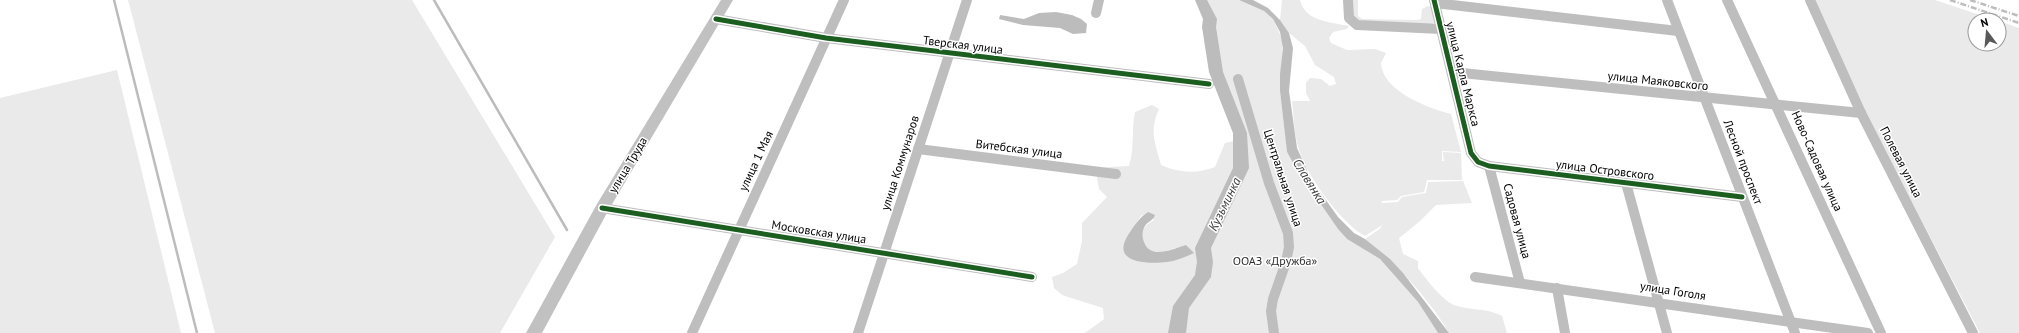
<svg xmlns="http://www.w3.org/2000/svg" width="2019" height="333" font-family="'PT Sans',sans-serif">
  <style>
    .green { fill: #eaeaea; fill-rule: evenodd }
    .water { fill: #bcbcbc }
    .lines { fill: none; stroke-linecap: round; stroke-linejoin: round }
    .stream { stroke: #bcbcbc; stroke-width: 2.5 }
    .river { fill: #bcbcbc; fill-rule: evenodd }
    .street { stroke: #bebebe; stroke-width: 10 }
    .secondary { fill: #c1c1c1; fill-rule: evenodd }
    .rail { stroke: #bdbdbd; stroke-width: 2.5; stroke-dasharray: 6 2 1 2; stroke-linecap: butt }
    .cycleway-casing { stroke: #fff; stroke-width: 8 }
    .cycleway { stroke: #1b5e20; stroke-width: 5 }
    .labels { text-anchor: middle; stroke-width: 3; stroke-linejoin: round; paint-order: stroke }
    .street-label { font-size: 12px; fill: #000; stroke: #fff }
    .park-label { font-size: 12px; fill: #2f2f2f; stroke: #fff }
    .water-label { font-size: 13px; font-style: italic; fill: #404040; stroke: #fff }
  </style>
  <rect width="100%" height="100%" fill="#fff"/>
  <g class="green">
    <path d="M128,0H412L555,237L500,333H215Z"/>
    <path d="M1201,0H1239L1264,11L1273,19L1283,41L1280,91L1287,152L1297,170L1338,229L1347,239L1380,259L1418,302L1438,333H1085L1104,319L1103,308L1062,295L1054,288L1052,277L1063,273L1077,264L1082,241V223L1107,197L1099,189L1095,168L1129,166C1135,147 1131,132 1135,112L1152,105L1159,109C1149,131 1155,143 1161,165C1179,173 1197,174 1215,167L1225,143L1234,141L1240,144V133L1216,72L1209,27L1210,19ZM1148,212L1154,220C1151,222 1148,223 1146,226C1139,233 1143,249 1153,252C1161,254 1168,251 1175,248L1187,256L1167,262H1156L1125,240L1141,216Z"/>
    <path d="M1282,0H1300C1305,22 1331,22 1349,26L1347,29L1333,32L1329,38L1331,43L1347,50L1375,49L1386,53L1381,63C1382,91 1428,108 1451,114L1461,152L1442,151V161H1444L1443,152L1461,153L1462,180H1427L1424,192L1401,196L1397,200L1382,201L1381,209L1382,203L1398,202L1402,197L1426,193L1428,182L1463,181L1472,203L1436,205L1419,222L1399,238L1403,254L1418,261V268C1426,279 1441,299 1454,305C1470,311 1485,307 1502,316L1507,333H1449C1428,297 1397,265 1365,239L1381,228L1382,222L1381,226L1365,236C1341,223 1307,176 1299,150C1294,135 1294,117 1292,101H1310L1306,93V83L1310,78L1321,79L1330,86L1336,84L1334,77L1315,65L1305,46L1289,33L1280,20Z"/>
    <path d="M1352,0H1358V16L1362,19L1416,20L1421,19L1422,9L1428,6L1432,7L1435,22L1430,25L1360,22L1352,17Z"/>
    <path d="M1807,0H1935L1995,20H1975V44H1999V21L2019,28V333H1980Z"/>
    <path d="M117,70L181,333H0V98Z"/>
  </g>
  <g class="water">
    <path d="M1239,0H1253L1268,8L1280,20L1289,33L1293,48L1289,91L1297,148L1311,179L1338,217L1354,233L1365,239L1390,259L1403,273L1449,333H1438L1418,302L1380,259L1347,239L1338,229L1297,170L1287,152L1280,91V74L1283,48L1280,32L1273,19L1264,11Z"/>
    <path d="M1056,12L1072,15L1081,19L1087,24L1086,33L1073,34L1060,28L1023,25L999,19L1000,15L1024,19L1039,13Z"/>
    <path d="M1148,212L1155,215C1153,221 1148,221 1145,226C1142,231 1142,237 1144,242C1150,260 1173,249 1186,245L1194,253C1185,257 1176,261 1167,262C1149,264 1110,264 1128,235C1134,226 1139,218 1148,212Z"/>
  </g>
  <g class="lines">
    <g class="stream">
      <path d="M114,0L197,333"/>
      <path d="M434,0L567,230"/>
    </g>
    <path class="river" d="M1195,0H1207L1217,19L1216,27L1223,72L1247,133L1249,168L1211,248L1213,262L1211,277L1189,308L1186,333H1168L1173,306L1195,275L1197,262L1195,248L1233,168V133L1209,72L1202,27L1203,19Z"/>
    <g class="street">
      <path d="M1348,0L1349,18L1357,25L1441,29"/>
      <path d="M1434,0L1471,153L1478,162L1489,166L1742,197"/>
      <path d="M1667,0L1795,333"/>
      <path d="M1727,0L1881,333"/>
      <path d="M1810,0L1861,113L1973,333"/>
      <path d="M1435,3L1678,31"/>
      <path d="M1096,13L1099,0"/>
      <path d="M716,19L826,38L1209,84"/>
      <path d="M1452,72L1861,113"/>
      <path d="M1238,79L1269,183L1288,233L1289,247L1286,262L1273,299L1271,311L1274,333"/>
      <path d="M918,149L1116,174"/>
      <path d="M1489,166L1520,283"/>
      <path d="M1626,183L1667,333"/>
      <path d="M602,208L1032,277"/>
      <path d="M1475,277L1868,333"/>
      <path d="M1557,288L1565,333"/>
      <path d="M692,333L844,0"/>
      <path d="M858,333L967,0"/>
    </g>
    <path class="secondary" d="M721,0H733L608,211L542,333H526L597,204Z"/>
    <g class="rail">
      <path d="M1950,0L2019,23"/>
      <path d="M1970,0L2019,16"/>
    </g>
    <g class="cycleway-casing">
      <g id="cycleway">
        <path d="M1434,0L1471,153L1478,162L1489,166L1742,197"/>
        <path d="M716,19L826,38L1209,84"/>
        <path d="M602,208L1032,277"/>
      </g>
    </g>
    <use href="#cycleway" class="cycleway"/>
  </g>
  <g class="labels">
    <g class="street-label">
      <text transform="translate(963 45) rotate(7)" y="4">Тверская улица</text>
      <text transform="translate(1463 74) rotate(76)" y="4">улица Карла Маркса</text>
      <text transform="translate(1658 81) rotate(6)" y="4">улица Маяковского</text>
      <text transform="translate(1019 149) rotate(7)" y="4">Витебская улица</text>
      <text transform="translate(756 161) rotate(-65)" y="4">улица 1 Мая</text>
      <text transform="translate(1817 161) rotate(66)" y="4">Ново-Садовая улица</text>
      <text transform="translate(1743 162) rotate(69)" y="4">Лесной проспект</text>
      <text transform="translate(1901 162) rotate(63)" y="4">Полевая улица</text>
      <text transform="translate(900 163) rotate(-72)" y="4">улица Коммунаров</text>
      <text transform="translate(628 165) rotate(-59)" y="4">улица Труда</text>
      <text transform="translate(1605 170) rotate(7)" y="4">улица Островского</text>
      <text transform="translate(1283 178) rotate(72)" y="4">Центральная улица</text>
      <text transform="translate(1517 221) rotate(75)" y="4">Садовая улица</text>
      <text transform="translate(819 232) rotate(9)" y="4">Московская улица</text>
      <text transform="translate(1673 291) rotate(9)" y="4">улица Гоголя</text>
    </g>
    <g class="park-label">
      <text x="1275" y="265">ООАЗ «Дружба»</text>
    </g>
    <g class="water-label">
      <text transform="translate(1310 181) rotate(58)" y="5">Славянка</text>
      <text transform="translate(1224 204) rotate(-64)" y="5">Кузьминка</text>
    </g>
  </g>
  <g transform="translate(1987 32) rotate(344)"><circle r="19" fill="#ffffff" stroke="#999999"/>
  <path d="M0-3L7 15L0 10L-7 15Z" fill="#595959"/>
  <text y="-6" font-size="11" font-weight="bold" text-anchor="middle" fill="#000000">N</text>
  </g>
</svg>
